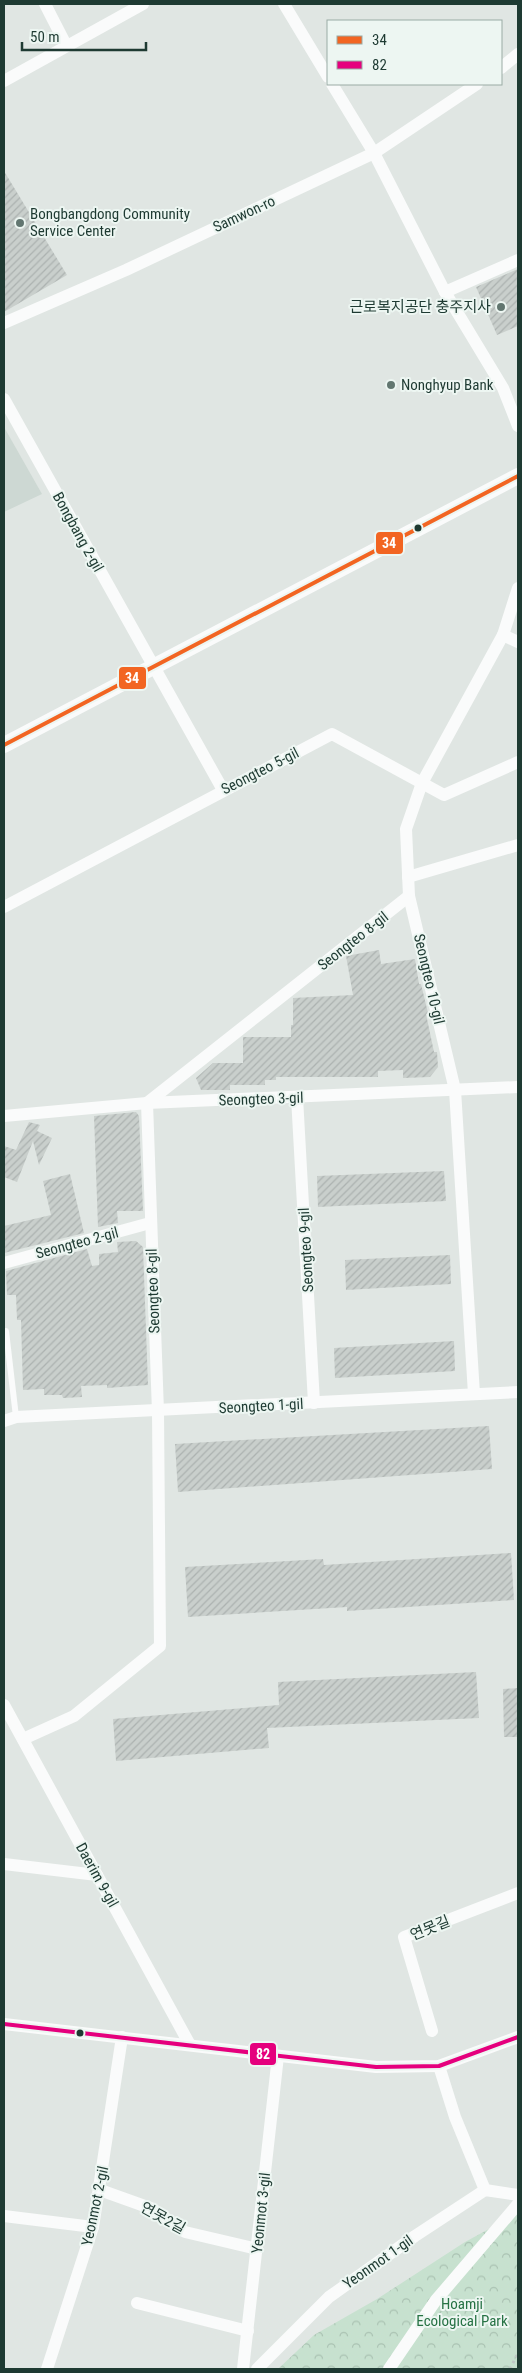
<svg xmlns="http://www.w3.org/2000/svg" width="522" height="2373" font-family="'Roboto Condensed','Noto Sans KR',sans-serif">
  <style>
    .built { fill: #cdd8d3 }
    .park { fill: url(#park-crowns) }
    .building { fill: url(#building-hatch) }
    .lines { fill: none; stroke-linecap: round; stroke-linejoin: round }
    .path { stroke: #bec7c5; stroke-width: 3; stroke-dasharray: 2.5 4; stroke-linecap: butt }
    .service { stroke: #fafbfb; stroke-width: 6 }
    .minor { stroke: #fafbfb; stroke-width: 12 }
    .tertiary { stroke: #fafbfb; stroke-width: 16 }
    .bus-1-casing { stroke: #edf6f2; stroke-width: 8 }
    .bus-2-casing { stroke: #edf6f2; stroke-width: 8 }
    .bus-1 { stroke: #f26522; stroke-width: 4 }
    .bus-2 { stroke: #e5007d; stroke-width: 4 }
    .poi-dot { fill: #627670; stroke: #edf6f2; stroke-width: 2 }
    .bus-dot { fill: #1e3a32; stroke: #edf6f2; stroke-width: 2 }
    .labels { text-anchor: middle; stroke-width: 4; stroke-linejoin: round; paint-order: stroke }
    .poi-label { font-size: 15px; fill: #1e3a32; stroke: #edf6f2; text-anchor: start }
    .street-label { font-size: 15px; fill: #1e3a32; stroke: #edf6f2 }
    .park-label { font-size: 15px; fill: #267244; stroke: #edf6f2 }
    .line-badge { stroke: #edf6f2; stroke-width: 2 }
    .badge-label { font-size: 14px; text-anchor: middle; font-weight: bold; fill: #fff }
  </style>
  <defs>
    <pattern id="park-crowns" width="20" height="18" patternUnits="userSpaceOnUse" patternTransform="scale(1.25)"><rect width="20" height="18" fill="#c7e1cf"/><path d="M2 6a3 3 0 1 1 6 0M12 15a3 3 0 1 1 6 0" fill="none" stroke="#aac2b2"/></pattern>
    <pattern id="building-hatch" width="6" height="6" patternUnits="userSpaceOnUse" patternTransform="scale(1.25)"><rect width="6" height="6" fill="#c9cfcc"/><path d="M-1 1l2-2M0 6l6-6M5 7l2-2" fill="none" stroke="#acb2b0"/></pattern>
  </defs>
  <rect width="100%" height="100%" fill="#e0e6e3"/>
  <path class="built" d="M4,427L42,494L4,512Z"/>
  <path class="park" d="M518,2213V2369H278L314,2335L377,2299L465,2242Z"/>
  <g class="building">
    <path d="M4,171L67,275L4,312Z"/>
    <path d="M518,269V326L497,335L476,287Z"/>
    <path d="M379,950L381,964L415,959L419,984H421L428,1013L426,1014L434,1052H437L438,1067L430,1077L403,1078V1070L378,1071V1077H276V1080H265V1085H230V1090H201L196,1078L213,1063H243V1037H291V1025H293V998L353,995L346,956Z"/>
    <path d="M136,1112L139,1116L143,1211H117L118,1223L98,1227L94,1116Z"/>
    <path d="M29,1122L40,1125L37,1131L52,1138L39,1165L33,1141L17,1182L4,1177V1146L16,1150Z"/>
    <path d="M444,1171L446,1201L318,1207L317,1176Z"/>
    <path d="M70,1174L84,1233L4,1253V1226L51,1215L43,1181Z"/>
    <path d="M136,1241L143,1247L148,1385L107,1388V1385L81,1386L82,1397L63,1398L62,1395H44V1389L23,1390L21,1320H17L16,1295H7L6,1271L87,1249L92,1266L99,1265V1254L118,1252L117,1242Z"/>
    <path d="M450,1255L451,1284L346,1290L345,1260Z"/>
    <path d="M454,1341L455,1371L335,1378L334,1348Z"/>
    <path d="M489,1426L492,1469L178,1492L175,1444Z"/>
    <path d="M511,1553L514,1600L347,1611V1607L188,1617L185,1567L323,1559L324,1565Z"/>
    <path d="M476,1672L479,1718L267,1728L269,1748L116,1761L113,1719L279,1705L278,1682Z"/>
    <path d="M518,1688V1737H504L503,1689Z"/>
  </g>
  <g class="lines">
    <path class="path" d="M510,2369L518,2353"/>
    <path class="service" d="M6,1331L16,1417"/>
    <g class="minor">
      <path d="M45,4L66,45"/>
      <path d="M284,4L328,77"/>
      <path d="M501,68L518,54"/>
      <path d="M4,81L143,4"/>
      <path d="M332,84L374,153L445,292L503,388L518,426"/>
      <path d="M445,292L518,260"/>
      <path d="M4,323L126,270L374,153L477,84"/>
      <path d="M4,399L223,790"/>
      <path d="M503,635L518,642"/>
      <path d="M408,877L518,845"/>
      <path d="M4,907L332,734L444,795L518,762"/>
      <path d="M297,1097L314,1403"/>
      <path d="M4,1116L147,1103L518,1087"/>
      <path d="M4,1263L150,1223"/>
      <path d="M474,1394L455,1090L409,896L406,829L422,783L503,635L518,588"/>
      <path d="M4,1421L16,1417L518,1392"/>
      <path d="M4,1705L190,2045"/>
      <path d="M23,1739L74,1716L160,1646L158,1412L147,1103L409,896"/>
      <path d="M4,1864L97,1875"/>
      <path d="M4,2024L376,2067L439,2066L518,2037"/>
      <path d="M432,2031L404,1937L518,1893"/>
      <path d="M439,2066L455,2117L485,2190"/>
      <path d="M100,2190L153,2209L185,2232L257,2249"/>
      <path d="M4,2216L93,2227"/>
      <path d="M137,2303L248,2331"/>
      <path d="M47,2369L93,2227L122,2037"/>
      <path d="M243,2369L278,2056"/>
      <path d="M257,2369L329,2297L415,2236L485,2190L518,2195"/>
      <path d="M389,2369L436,2300L518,2204"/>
    </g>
    <path class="tertiary" d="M4,745L518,476"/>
    <g class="bus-1-casing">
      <path id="bus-1" d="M4,745L518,476"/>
    </g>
    <g class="bus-2-casing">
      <path id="bus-2" d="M4,2024L376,2067L439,2066L518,2037"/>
    </g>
    <use href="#bus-1" class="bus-1"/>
    <use href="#bus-2" class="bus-2"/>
  </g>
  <g class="poi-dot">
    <circle cx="20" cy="223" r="5"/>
    <circle cx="501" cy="307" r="5"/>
    <circle cx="391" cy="385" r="5"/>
  </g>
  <g class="bus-dot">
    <circle cx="418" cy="528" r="4.5"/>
    <circle cx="80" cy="2033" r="4.5"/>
  </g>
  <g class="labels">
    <g class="poi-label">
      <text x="30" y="219">Bongbangdong Community<tspan x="30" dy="17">Service Center</tspan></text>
      <text x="491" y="312" text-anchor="end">근로복지공단 충주지사</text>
      <text x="401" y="390">Nonghyup Bank</text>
    </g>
    <g class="street-label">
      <text transform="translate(244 214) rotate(-25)" y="5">Samwon-ro</text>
      <text transform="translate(78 532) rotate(61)" y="5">Bongbang 2-gil</text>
      <text transform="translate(260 771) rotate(-27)" y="5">Seongteo 5-gil</text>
      <text transform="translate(353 941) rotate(-38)" y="5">Seongteo 8-gil</text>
      <text transform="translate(429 979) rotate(77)" y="5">Seongteo 10-gil</text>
      <text transform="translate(261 1099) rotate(-2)" y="5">Seongteo 3-gil</text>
      <text transform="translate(77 1243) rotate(-15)" y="5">Seongteo 2-gil</text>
      <text transform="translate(306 1250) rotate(-93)" y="5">Seongteo 9-gil</text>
      <text transform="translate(153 1291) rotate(-92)" y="5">Seongteo 8-gil</text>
      <text transform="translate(261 1406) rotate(-3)" y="5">Seongteo 1-gil</text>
      <text transform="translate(97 1875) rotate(61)" y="5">Daerim 9-gil</text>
      <text transform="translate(430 1928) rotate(-22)" y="5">연못길</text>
      <text transform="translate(95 2206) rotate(-78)" y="5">Yeonmot 2-gil</text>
      <text transform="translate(261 2213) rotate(-84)" y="5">Yeonmot 3-gil</text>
      <text transform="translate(163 2218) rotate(29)" y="5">연못2길</text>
      <text transform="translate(378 2262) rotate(-35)" y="5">Yeonmot 1-gil</text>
    </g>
    <g class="park-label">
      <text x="462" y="2309">Hoamji<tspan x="462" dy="17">Ecological Park</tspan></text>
    </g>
  </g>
  <g class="line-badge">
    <rect x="375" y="531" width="29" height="24" rx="5" fill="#f26522"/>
    <rect x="118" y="666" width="29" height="24" rx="5" fill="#f26522"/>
    <rect x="249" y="2042" width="28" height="24" rx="5" fill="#e5007d"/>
  </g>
  <g class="badge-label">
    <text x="389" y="548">34</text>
    <text x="132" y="683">34</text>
    <text x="263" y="2059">82</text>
  </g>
  <rect width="522" height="2373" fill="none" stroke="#1e3a32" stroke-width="10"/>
  <rect x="327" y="20" width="175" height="65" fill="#edf6f2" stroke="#9aaba5"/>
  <rect x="337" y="36" width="25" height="8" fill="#f26522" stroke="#9aaba5"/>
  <text x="372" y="45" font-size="15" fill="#1e3a32">34</text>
  <rect x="337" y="61" width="25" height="8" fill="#e5007d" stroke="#9aaba5"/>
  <text x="372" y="70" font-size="15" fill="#1e3a32">82</text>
  <path d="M22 42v8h124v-8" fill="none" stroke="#1e3a32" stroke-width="2.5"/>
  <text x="30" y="42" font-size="15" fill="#1e3a32" stroke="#edf6f2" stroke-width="4" paint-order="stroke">50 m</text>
</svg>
